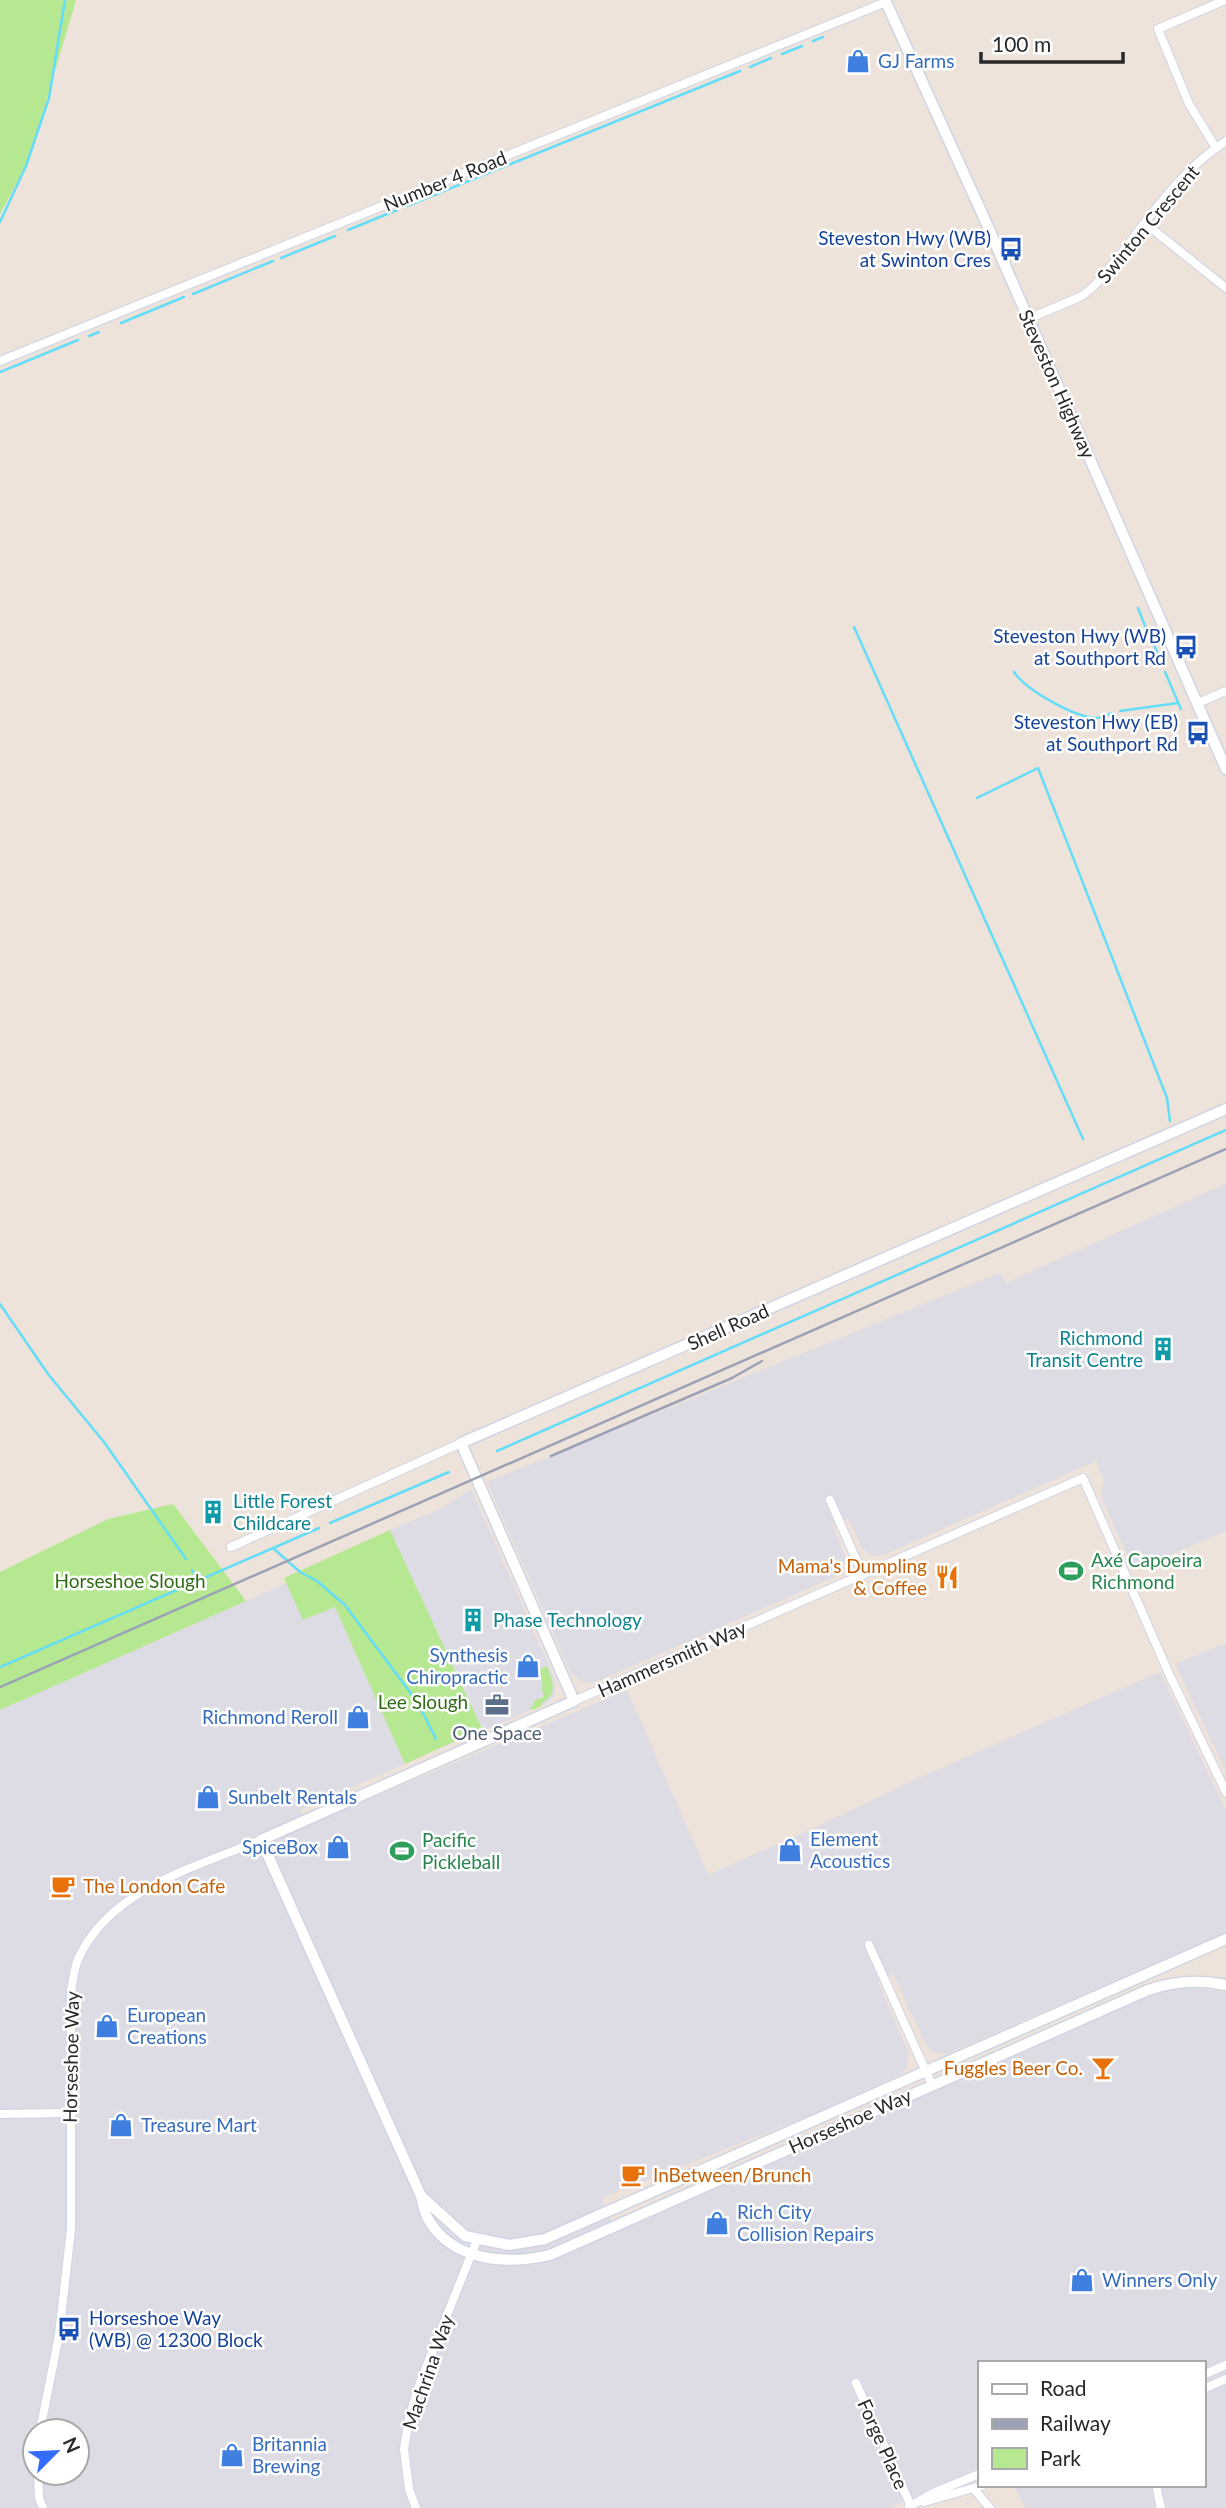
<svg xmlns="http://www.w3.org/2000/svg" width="1226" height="2508" font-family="Lato,sans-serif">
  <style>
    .industrial { fill: #dddbe4; fill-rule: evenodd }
    .green { fill: #b6e891 }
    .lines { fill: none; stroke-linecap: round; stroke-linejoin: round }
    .stream { stroke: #64ddf8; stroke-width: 2.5 }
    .street-casing { stroke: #cfd5e4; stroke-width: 10 }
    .secondary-casing { stroke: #cfd5e4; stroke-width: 13 }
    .street { stroke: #fff; stroke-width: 8 }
    .secondary { stroke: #fff; stroke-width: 10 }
    .rail { stroke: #9ca2b5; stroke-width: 2.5 }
    .labels { text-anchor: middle; stroke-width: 5; stroke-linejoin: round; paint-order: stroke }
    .shop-label { font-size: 19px; fill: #366cbe; stroke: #fff; text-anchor: start }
    .street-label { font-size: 19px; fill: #292929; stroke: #fff }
    .transit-label { font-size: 19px; fill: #164399; stroke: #fff; text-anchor: end }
    .culture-label { font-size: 19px; fill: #0d838f; stroke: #fff; text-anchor: start }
    .leisure-label { font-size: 19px; fill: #27864d; stroke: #fff; text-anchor: start }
    .food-label { font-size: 19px; fill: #c56008; stroke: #fff; text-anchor: end }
    .park-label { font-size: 19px; fill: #2e6b14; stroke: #fff }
    .service-label { font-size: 19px; fill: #4e5e75; stroke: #fff }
  </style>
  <rect width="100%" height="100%" fill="#ede3da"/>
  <g class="industrial">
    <path d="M1226,1184V1531L1134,1570L1102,1499V1487L1105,1480L1096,1461L881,1556L871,1555L863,1549L848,1518L832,1525L845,1556L843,1568L836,1576L598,1681L590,1683L579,1680L570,1671L487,1482L1000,1273L1006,1283Z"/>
    <path d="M471,1489L555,1679L556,1687L554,1696L547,1703L483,1731L390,1530L440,1509Z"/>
    <path d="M287,1583L303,1619L335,1607L405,1764L300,1810L306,1826L627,1690L708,1875L816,1827L921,1777L1160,1672L1226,1810V1933L946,2054L933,2052L926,2045L893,1974L878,1982L909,2054L907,2068L901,2074L818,2112L602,2198L615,2231L1148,1995L1170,1989L1191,1987L1226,1992V2508H1026L1013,2485H1203V2363H979V2471L889,2508H0V1710ZM35,2431H77V2473H35Z"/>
    <path d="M1226,1643V1771L1175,1664Z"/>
  </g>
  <g class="green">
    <path d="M0,0H76L29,160L0,214Z"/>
    <path d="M173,1504L246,1601L0,1710V1572L108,1519Z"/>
    <path d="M390,1530L482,1729L405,1764L335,1607L303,1620L284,1578Z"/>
    <path d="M547,1666C553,1681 558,1694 542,1703V1706L532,1710L529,1708L533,1706L534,1701L544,1697C540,1686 545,1684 539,1670Z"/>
  </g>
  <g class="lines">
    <g class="stream">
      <path d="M813,41L823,37"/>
      <path d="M782,54L802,46"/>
      <path d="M750,67L771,58"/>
      <path d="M407,206L740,71"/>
      <path d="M0,222L26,166L49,98L65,0"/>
      <path d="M348,230L397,210"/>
      <path d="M281,258L335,236"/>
      <path d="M193,294L273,261"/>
      <path d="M121,323L184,297"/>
      <path d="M89,336L99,332"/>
      <path d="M0,372L78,340"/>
      <path d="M1138,608L1147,631"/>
      <path d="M854,627L1083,1139"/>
      <path d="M1154,645L1159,657"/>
      <path d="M1014,672C1026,690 1074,717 1096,718C1101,718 1107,715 1112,713"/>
      <path d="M1165,672L1181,709"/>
      <path d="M1120,711L1178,703"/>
      <path d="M977,798L1038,768L1167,1098L1170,1121"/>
      <path d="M0,1304L48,1374L104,1442L186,1559"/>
      <path d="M497,1451L1226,1130"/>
      <path d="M330,1523L449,1472"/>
      <path d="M273,1548L300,1572L317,1581L345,1605L418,1703L436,1739"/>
      <path d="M192,1570L198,1581"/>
      <path d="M0,1667L319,1528"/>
    </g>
    <g class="street-casing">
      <g id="street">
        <path d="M1216,148L1189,104L1158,29L1225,0"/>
        <path d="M1146,224L1226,288"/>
        <path d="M1028,319L1082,296L1094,286C1137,239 1171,176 1226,141"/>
        <path d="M0,361L886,2"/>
        <path d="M1198,703L1226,691"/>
        <path d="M830,1500L863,1575"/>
        <path d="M231,1547L461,1443"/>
        <path d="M574,1701L1083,1478L1170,1676L1226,1792"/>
        <path d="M869,1945L932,2085"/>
        <path d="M0,2114L69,2113"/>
        <path d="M1203,2375L1226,2365"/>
        <path d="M856,2383L911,2506"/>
        <path d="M1203,2389L1226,2379"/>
        <path d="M40,2431L59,2335L71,2229V1992C73,1980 74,1966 80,1955C113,1888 196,1867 261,1840"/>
        <path d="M38,2473L39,2498L43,2508"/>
        <path d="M1156,2485L1161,2508"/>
        <path d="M974,2489L990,2508"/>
        <path d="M924,2502L984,2485"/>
        <path d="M909,2507L933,2493L979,2474"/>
        <path d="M416,2508L409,2489L404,2449L409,2418L419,2385L477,2240"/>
      </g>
    </g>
    <g class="secondary-casing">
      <g id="secondary">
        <path d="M885,0L985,220L1226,769"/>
        <path d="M1226,1109L461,1443L574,1701L261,1840L421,2196C423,2203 424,2211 427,2217C451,2262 507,2265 550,2255L1148,1990C1174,1981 1199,1979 1226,1985"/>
        <path d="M421,2196L465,2236L509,2245L545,2239L1226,1939"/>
      </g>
    </g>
    <use href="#street" class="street"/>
    <use href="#secondary" class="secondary"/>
    <g class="rail">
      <path d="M551,1456L732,1378L762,1361"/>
      <path d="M0,1687L1226,1149"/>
    </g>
  </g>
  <defs>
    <g id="shop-bare" transform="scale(1.89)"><path d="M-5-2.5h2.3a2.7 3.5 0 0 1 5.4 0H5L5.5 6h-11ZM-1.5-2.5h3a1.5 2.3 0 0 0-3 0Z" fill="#3f7fe0" stroke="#fff" stroke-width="2.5" paint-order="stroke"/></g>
    <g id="bus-bare" transform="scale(1.89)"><path d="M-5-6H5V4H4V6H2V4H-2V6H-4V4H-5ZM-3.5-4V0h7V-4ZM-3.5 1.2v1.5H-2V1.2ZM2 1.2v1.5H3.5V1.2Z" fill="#1a4fb4" stroke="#fff" stroke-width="2.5" paint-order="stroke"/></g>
    <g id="building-bare" transform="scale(1.89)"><path d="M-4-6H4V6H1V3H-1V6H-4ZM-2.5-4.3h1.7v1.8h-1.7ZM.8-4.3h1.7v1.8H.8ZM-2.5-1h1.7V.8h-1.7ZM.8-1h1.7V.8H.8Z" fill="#0f9aa8" stroke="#fff" stroke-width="2.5" paint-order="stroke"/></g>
    <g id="stadium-bare" transform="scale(1.89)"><path d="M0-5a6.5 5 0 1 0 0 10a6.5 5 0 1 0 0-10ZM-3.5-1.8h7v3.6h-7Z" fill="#2e9e5b" stroke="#fff" stroke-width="2.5" paint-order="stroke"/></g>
    <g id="restaurant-bare" transform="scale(1.89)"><path d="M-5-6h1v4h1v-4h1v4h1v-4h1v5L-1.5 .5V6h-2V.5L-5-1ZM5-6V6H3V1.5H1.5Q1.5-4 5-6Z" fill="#e8710a" stroke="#fff" stroke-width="2.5" paint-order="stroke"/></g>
    <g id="office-bare" transform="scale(1.89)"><path d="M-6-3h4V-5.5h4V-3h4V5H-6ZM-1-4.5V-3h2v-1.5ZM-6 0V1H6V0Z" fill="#5c6f8a" stroke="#fff" stroke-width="2.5" paint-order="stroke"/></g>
    <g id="cafe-bare" transform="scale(1.89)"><path d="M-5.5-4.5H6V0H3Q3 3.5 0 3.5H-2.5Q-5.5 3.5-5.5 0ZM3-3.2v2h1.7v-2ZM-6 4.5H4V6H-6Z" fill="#e8710a" stroke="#fff" stroke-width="2.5" paint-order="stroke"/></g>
    <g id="bar-bare" transform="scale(1.89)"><path d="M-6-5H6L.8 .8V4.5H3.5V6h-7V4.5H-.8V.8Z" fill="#e8710a" stroke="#fff" stroke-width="2.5" paint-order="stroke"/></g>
  </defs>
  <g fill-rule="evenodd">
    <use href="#shop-bare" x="858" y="61"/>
    <use href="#bus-bare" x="1011" y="249"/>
    <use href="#bus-bare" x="1186" y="647"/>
    <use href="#bus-bare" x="1198" y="733"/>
    <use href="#building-bare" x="1163" y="1349"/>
    <use href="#building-bare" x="213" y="1512"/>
    <use href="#stadium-bare" x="1071" y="1571"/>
    <use href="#restaurant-bare" x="947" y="1577"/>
    <use href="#building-bare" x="473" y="1620"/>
    <use href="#shop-bare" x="528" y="1666"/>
    <use href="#office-bare" x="497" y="1705"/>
    <use href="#shop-bare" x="358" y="1717"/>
    <use href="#shop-bare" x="208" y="1797"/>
    <use href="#shop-bare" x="338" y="1847"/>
    <use href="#shop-bare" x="790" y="1850"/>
    <use href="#stadium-bare" x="402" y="1851"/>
    <use href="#cafe-bare" x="63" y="1886"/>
    <use href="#shop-bare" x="107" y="2026"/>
    <use href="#bar-bare" x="1103" y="2068"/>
    <use href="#shop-bare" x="121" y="2125"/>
    <use href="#cafe-bare" x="633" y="2175"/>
    <use href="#shop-bare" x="717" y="2223"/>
    <use href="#shop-bare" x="1082" y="2280"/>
    <use href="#bus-bare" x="69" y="2329"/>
    <use href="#shop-bare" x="232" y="2455"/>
  </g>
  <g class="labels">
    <g class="shop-label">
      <text x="878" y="68">GJ Farms</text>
      <text x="508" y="1662" text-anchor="end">Synthesis<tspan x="508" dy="22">Chiropractic</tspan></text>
      <text x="338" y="1724" text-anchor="end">Richmond Reroll</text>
      <text x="228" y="1804">Sunbelt Rentals</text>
      <text x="810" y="1846">Element<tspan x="810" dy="22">Acoustics</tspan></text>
      <text x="318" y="1854" text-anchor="end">SpiceBox</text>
      <text x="127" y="2022">European<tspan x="127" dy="22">Creations</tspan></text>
      <text x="141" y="2132">Treasure Mart</text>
      <text x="737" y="2219">Rich City<tspan x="737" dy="22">Collision Repairs</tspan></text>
      <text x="1102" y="2287">Winners Only</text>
      <text x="252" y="2451">Britannia<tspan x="252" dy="22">Brewing</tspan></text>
    </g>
    <g class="street-label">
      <text transform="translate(445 181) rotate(-22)" y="7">Number 4 Road</text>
      <text transform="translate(1148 224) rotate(-50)" y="7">Swinton Crescent</text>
      <text transform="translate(1057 384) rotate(66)" y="7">Steveston Highway</text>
      <text transform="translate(728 1327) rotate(-24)" y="7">Shell Road</text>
      <text transform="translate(672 1659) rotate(-24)" y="7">Hammersmith Way</text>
      <text transform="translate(71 2057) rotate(-89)" y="7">Horseshoe Way</text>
      <text transform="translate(850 2121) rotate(-24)" y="7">Horseshoe Way</text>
      <text transform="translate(428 2372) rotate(-71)" y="7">Machrina Way</text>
      <text transform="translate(883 2444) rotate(66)" y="7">Forge Place</text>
    </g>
    <g class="transit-label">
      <text x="991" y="245">Steveston Hwy (WB)<tspan x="991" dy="22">at Swinton Cres</tspan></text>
      <text x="1166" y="643">Steveston Hwy (WB)<tspan x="1166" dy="22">at Southport Rd</tspan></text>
      <text x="1178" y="729">Steveston Hwy (EB)<tspan x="1178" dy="22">at Southport Rd</tspan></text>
      <text x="89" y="2325" text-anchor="start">Horseshoe Way<tspan x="89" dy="22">(WB) @ 12300 Block</tspan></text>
    </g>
    <g class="culture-label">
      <text x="1143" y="1345" text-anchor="end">Richmond<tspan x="1143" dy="22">Transit Centre</tspan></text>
      <text x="233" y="1508">Little Forest<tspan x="233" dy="22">Childcare</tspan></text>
      <text x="493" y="1627">Phase Technology</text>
    </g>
    <g class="leisure-label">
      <text x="1091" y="1567">Axé Capoeira<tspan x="1091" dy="22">Richmond</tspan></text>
      <text x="422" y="1847">Pacific<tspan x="422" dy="22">Pickleball</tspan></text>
    </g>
    <g class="food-label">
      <text x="927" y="1573">Mama's Dumpling<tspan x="927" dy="22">&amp; Coffee</tspan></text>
      <text x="83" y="1893" text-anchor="start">The London Cafe</text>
      <text x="1083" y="2075">Fuggles Beer Co.</text>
      <text x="653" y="2182" text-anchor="start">InBetween/Brunch</text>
    </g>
    <g class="park-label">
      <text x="130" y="1588">Horseshoe Slough</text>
      <text x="423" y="1709">Lee Slough</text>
    </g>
    <g class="service-label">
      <text x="497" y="1740">One Space</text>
    </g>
  </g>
  <rect x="978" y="2361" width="228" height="126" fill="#ffffff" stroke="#a9a9a9" stroke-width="2"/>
  <rect x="992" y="2384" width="35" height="10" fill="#ffffff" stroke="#a9a9a9" stroke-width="2"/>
  <text x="1040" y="2396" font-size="21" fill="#292929">Road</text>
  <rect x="992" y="2419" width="35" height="10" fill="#9ca2b5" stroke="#a9a9a9" stroke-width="2"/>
  <text x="1040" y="2431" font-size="21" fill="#292929">Railway</text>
  <rect x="992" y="2448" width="35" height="21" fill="#b6e891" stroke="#a9a9a9" stroke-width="2"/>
  <text x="1040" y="2466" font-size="21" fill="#292929">Park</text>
  <g transform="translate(56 2452) rotate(66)"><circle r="33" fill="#ffffff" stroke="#a9a9a9" stroke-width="2"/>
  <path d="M0-5L12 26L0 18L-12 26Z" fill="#346bff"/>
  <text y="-10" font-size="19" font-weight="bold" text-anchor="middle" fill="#292929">N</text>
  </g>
  <path d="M981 52v10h142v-10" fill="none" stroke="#292929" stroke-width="3.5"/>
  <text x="992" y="52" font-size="21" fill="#292929" stroke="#ffffff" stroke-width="5" paint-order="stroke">100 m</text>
</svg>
